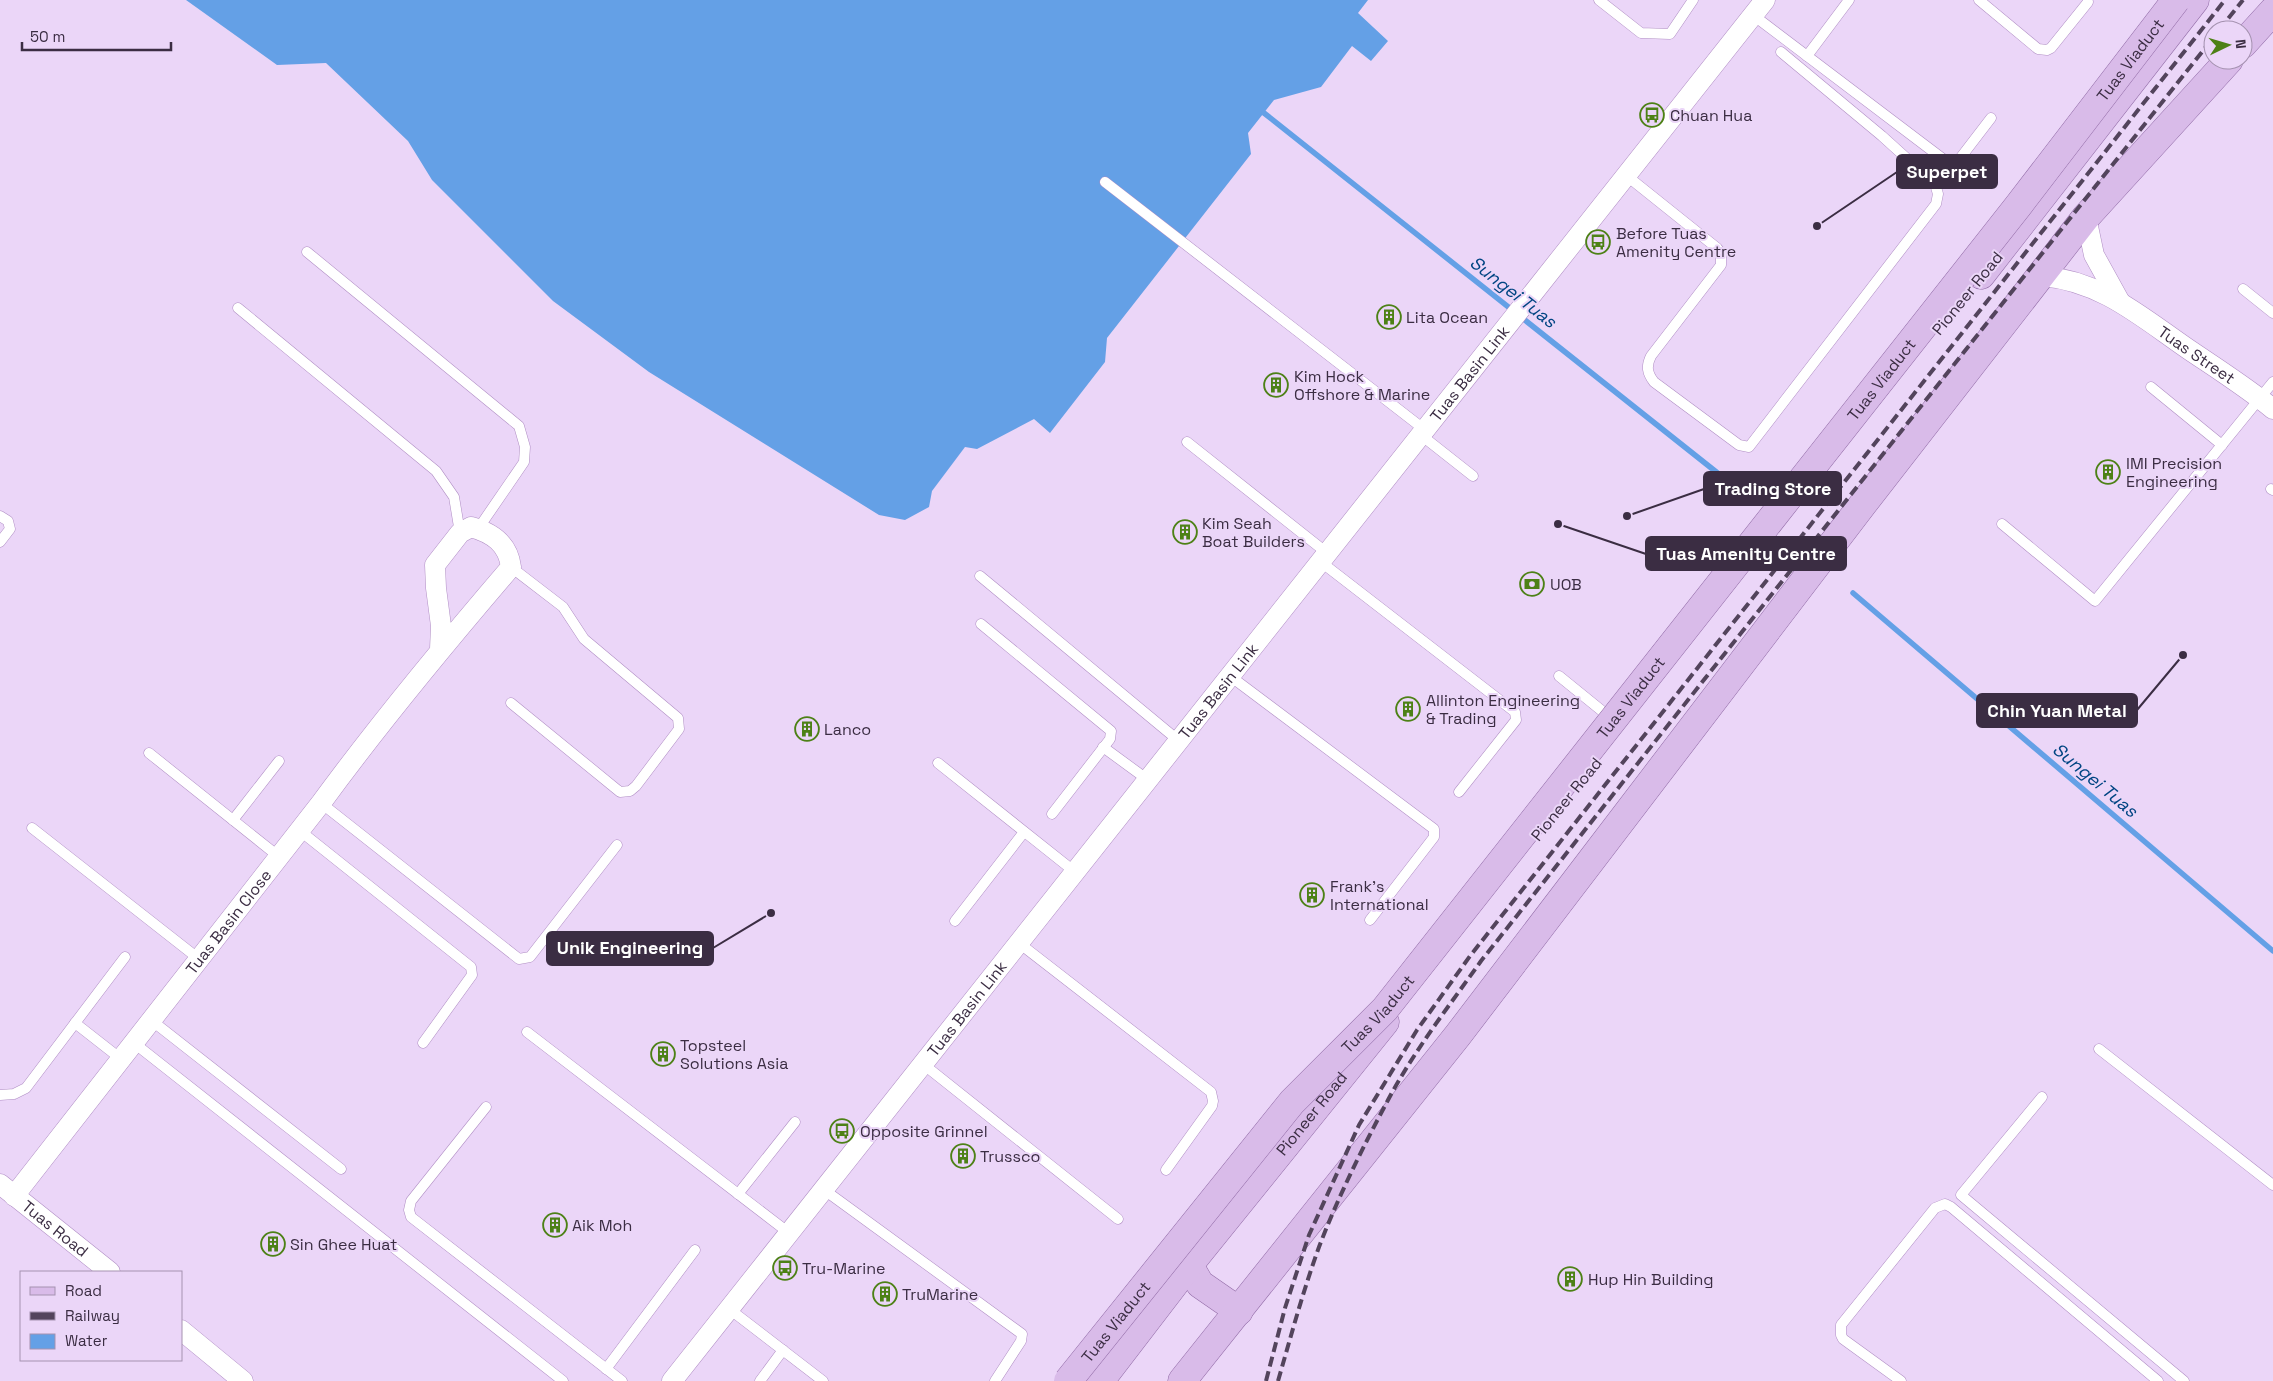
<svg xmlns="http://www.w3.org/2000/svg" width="2273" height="1381" font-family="'Space Grotesk',sans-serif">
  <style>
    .water { fill: #64a0e6 }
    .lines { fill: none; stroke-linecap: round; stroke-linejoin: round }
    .stream { stroke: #64a0e6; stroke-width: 5.5 }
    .lane-casing { stroke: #b08ec4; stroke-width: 11 }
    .street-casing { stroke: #b08ec4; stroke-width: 21 }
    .primary-casing { stroke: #916ba6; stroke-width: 29 }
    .lane { stroke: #fff; stroke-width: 10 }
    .street { stroke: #fff; stroke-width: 20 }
    .primary { stroke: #d9bbe9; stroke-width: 28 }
    .rail { stroke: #53445c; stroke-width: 4; stroke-dasharray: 10 5; stroke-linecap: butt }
    .primary-bridge-casing { stroke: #916ba6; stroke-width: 29; stroke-linecap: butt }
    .primary-bridge { stroke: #d9bbe9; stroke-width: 28 }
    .labels { text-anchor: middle; stroke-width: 4; stroke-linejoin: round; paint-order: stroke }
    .street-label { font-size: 16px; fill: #3b2d43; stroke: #ebd6f8 }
    .poi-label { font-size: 16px; fill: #3b2d43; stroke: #ebd6f8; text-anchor: start }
    .water-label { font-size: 18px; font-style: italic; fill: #004583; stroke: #ebd6f8 }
    .leader { fill: none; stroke: #3b2d43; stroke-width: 2 }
    .callout-dot { fill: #3b2d43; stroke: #ebd6f8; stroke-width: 2 }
    .callout { fill: #3b2d43; stroke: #3b2d43; stroke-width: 2 }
    .callout-label { font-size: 18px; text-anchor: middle; font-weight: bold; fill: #fff }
  </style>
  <rect width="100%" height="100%" fill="#ebd6f8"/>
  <path class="water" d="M186,0H1368L1358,13L1388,41L1371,61L1352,46L1321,87L1274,100L1248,133L1251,154L1107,338L1105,362L1050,433L1034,419L977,449L965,447L932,491L929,507L905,520L879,515L649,372L553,301L432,180L408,141L326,63L277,65Z"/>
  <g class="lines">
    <g class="stream">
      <path d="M1264,113L1744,494"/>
      <path d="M1853,593L2273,951"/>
    </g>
    <g class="lane-casing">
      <g id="lane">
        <path d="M1599,0L1641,33L1670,34L1693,0"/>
        <path d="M1979,0L2038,49L2047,50L2051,48L2088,2"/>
        <path d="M1753,15L1947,162L1958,161L1991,118"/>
        <path d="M1807,56L1849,0"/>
        <path d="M1627,176L1717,248L1721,253V265L1651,356C1646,366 1647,373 1654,382L1739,445L1749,447L1936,204L1938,194L1935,184L1882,136L1781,52"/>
        <path d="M1105,182L1425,430"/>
        <path d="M307,252L519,426L525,447L524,462L478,529"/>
        <path d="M2243,289L2273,313"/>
        <path d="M238,308L436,471L454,497L460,533"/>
        <path d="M2151,387L2222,445"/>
        <path d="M1421,435L1473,476"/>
        <path d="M1187,442L1327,553"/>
        <path d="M2271,489L2273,490"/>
        <path d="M0,516L8,521L10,529L0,542"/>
        <path d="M2002,524L2095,601L2273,382"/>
        <path d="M1321,562L1515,712L1516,720L1459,792"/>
        <path d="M511,567L563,607L584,639L678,718L679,729L636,786L630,791L620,792L511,703"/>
        <path d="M980,576L1179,741"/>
        <path d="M981,624L1111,731L1110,739L1052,814"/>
        <path d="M1230,676L1434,829V837L1370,920"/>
        <path d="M1559,676L1612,719"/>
        <path d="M1103,747L1148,780"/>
        <path d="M149,753L278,856"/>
        <path d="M938,763L1075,872"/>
        <path d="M321,803L519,959L530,957L617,845"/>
        <path d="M233,820L279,761"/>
        <path d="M32,828L199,959"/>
        <path d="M299,830L471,967L472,975L423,1043"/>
        <path d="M955,921L1024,832"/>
        <path d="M1019,943L1211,1092L1213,1101L1212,1106L1166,1170"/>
        <path d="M151,1020L341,1169"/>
        <path d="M75,1023L121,1059"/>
        <path d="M527,1032L789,1233"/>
        <path d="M134,1043L563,1381"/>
        <path d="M2099,1049L2273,1185"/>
        <path d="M923,1064L1118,1219"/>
        <path d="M0,1095L14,1094L26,1088L125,957"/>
        <path d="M2042,1097L1961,1195L2184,1381"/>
        <path d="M486,1107L411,1201L409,1210L411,1217L622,1381"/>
        <path d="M823,1189L1022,1334L1021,1341L995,1381"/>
        <path d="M738,1194L795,1122"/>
        <path d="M728,1308L823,1381"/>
        <path d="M606,1369L695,1250"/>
        <path d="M760,1381L783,1350"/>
        <path d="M1901,1381L1843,1339L1841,1335V1325L1935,1208L1945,1204L1951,1207L2158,1381"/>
      </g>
    </g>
    <g class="street-casing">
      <g id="street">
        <path d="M2086,217L2094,255L2120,302"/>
        <path id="s1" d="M2042,276C2101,281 2140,316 2188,349C2216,368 2246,387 2273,409"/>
        <path id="s2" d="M0,1184L110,1272"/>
        <path id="s3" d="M14,1196L321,803C381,721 445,644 511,567C508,544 493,533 471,527L460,533L435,565L436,588L441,626L440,649"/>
        <path d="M181,1330L243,1381"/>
        <path id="s4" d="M672,1381L1765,0"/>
      </g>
    </g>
    <g class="primary-casing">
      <g id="primary">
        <path d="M2243,44L2273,11"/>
        <path d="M1981,275L2195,0"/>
        <path d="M1189,1265L1200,1284L1239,1311"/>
        <path id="s5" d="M1100,1381L1189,1265L1385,1022"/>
        <path d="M1182,1381L1458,1035L1863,504L2086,217L2229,60"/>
      </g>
    </g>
    <use href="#lane" class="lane"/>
    <use href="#street" class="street"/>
    <use href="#primary" class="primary"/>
    <g class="rail">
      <path d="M2219,30L2243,0"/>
      <path d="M1266,1381L1285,1308L1309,1235L1359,1125L1417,1030L1470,956L2225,0"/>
      <path d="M1278,1381C1291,1336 1303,1291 1319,1247C1338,1197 1363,1147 1388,1100C1414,1051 1449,1006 1481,961L2213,38"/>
    </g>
    <g class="primary-bridge-casing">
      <g id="primary-bridge">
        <path id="s6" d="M1068,1381L1292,1102L1385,1009L2018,206L2176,0"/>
      </g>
    </g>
    <use href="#primary-bridge" class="primary-bridge"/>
  </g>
  <defs>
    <g id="bus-ring" transform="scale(1.25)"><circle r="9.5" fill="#ebd6f8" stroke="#4d8116" stroke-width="1.5"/><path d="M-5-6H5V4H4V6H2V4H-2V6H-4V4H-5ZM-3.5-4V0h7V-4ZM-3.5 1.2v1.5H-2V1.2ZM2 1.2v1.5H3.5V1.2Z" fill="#4d8116"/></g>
    <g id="building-ring" transform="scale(1.25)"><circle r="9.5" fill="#ebd6f8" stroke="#4d8116" stroke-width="1.5"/><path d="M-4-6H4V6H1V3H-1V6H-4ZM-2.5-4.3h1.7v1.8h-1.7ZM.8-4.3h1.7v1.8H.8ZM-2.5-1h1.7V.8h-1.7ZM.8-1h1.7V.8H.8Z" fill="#4d8116"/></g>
    <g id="bank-ring" transform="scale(1.25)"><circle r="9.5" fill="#ebd6f8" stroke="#4d8116" stroke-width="1.5"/><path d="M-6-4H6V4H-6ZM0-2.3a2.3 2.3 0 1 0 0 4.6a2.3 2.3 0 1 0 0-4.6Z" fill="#4d8116"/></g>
  </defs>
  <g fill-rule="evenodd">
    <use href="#bus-ring" x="1652" y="115"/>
    <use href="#bus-ring" x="1598" y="242"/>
    <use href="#building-ring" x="1389" y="317"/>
    <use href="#building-ring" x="1276" y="385"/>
    <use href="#building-ring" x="2108" y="472"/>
    <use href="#building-ring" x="1185" y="532"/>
    <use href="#bank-ring" x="1532" y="584"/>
    <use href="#building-ring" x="1408" y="709"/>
    <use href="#building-ring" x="807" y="729"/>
    <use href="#building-ring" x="1312" y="895"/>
    <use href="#building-ring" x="663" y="1054"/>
    <use href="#bus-ring" x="842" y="1131"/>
    <use href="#building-ring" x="963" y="1156"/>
    <use href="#building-ring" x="555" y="1225"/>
    <use href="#building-ring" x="273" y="1244"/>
    <use href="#bus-ring" x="785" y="1268"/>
    <use href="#building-ring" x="1570" y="1279"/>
    <use href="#building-ring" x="885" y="1294"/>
  </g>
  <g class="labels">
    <g class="street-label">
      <text dy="6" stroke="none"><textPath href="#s6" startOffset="1696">Tuas Viaduct</textPath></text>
      <text transform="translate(1967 293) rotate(-51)" y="6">Pioneer Road</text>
      <text dy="6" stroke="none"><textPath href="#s1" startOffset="176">Tuas Street</textPath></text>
      <text dy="6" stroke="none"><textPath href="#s4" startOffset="1285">Tuas Basin Link</textPath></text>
      <text dy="6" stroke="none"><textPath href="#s6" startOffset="1291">Tuas Viaduct</textPath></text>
      <text dy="6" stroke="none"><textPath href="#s4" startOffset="880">Tuas Basin Link</textPath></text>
      <text dy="6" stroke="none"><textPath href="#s6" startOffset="886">Tuas Viaduct</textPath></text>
      <text transform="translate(1566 799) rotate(-51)" y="6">Pioneer Road</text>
      <text dy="6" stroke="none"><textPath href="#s3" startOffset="348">Tuas Basin Close</textPath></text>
      <text dy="6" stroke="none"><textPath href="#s4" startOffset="475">Tuas Basin Link</textPath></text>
      <text dy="6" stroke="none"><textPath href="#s6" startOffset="481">Tuas Viaduct</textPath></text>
      <text dy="6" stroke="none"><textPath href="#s5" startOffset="341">Pioneer Road</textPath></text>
      <text dy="6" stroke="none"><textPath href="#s2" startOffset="71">Tuas Road</textPath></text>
      <text dy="6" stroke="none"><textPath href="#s6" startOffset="76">Tuas Viaduct</textPath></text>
    </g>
    <g class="poi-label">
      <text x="1670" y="121">Chuan Hua</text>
      <text x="1616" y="239">Before Tuas<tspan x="1616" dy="18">Amenity Centre</tspan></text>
      <text x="1406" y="323">Lita Ocean</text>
      <text x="1294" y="382">Kim Hock<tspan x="1294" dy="18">Offshore &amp; Marine</tspan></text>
      <text x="2126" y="469">IMI Precision<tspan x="2126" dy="18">Engineering</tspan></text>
      <text x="1202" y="529">Kim Seah<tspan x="1202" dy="18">Boat Builders</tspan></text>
      <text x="1550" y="590">UOB</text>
      <text x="1426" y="706">Allinton Engineering<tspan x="1426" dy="18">&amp; Trading</tspan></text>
      <text x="824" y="735">Lanco</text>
      <text x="1330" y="892">Frank's<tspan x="1330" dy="18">International</tspan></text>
      <text x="680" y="1051">Topsteel<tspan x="680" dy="18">Solutions Asia</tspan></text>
      <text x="860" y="1137">Opposite Grinnel</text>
      <text x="980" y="1162">Trussco</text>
      <text x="572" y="1231">Aik Moh</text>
      <text x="290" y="1250">Sin Ghee Huat</text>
      <text x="802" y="1274">Tru-Marine</text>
      <text x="1588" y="1285">Hup Hin Building</text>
      <text x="902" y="1300">TruMarine</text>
    </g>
    <g class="water-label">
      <text transform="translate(1513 292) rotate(38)" y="6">Sungei Tuas</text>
      <text transform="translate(2095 780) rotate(40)" y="6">Sungei Tuas</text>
    </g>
  </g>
  <path class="leader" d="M1817 226L1897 172M1627 516L1704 489M1558 524L1646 554M2183 655L2137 710M771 913L713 948"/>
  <g class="callout-dot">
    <circle cx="1817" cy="226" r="5"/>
    <circle cx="1627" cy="516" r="5"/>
    <circle cx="1558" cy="524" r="5"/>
    <circle cx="2183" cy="655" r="5"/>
    <circle cx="771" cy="913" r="5"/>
  </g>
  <g class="callout">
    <rect x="1897" y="155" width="100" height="33" rx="5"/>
    <rect x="1704" y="472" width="137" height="33" rx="5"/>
    <rect x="1646" y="537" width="200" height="33" rx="5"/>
    <rect x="1977" y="694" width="160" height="33" rx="5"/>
    <rect x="547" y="932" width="166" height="33" rx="5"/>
  </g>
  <g class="callout-label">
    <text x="1947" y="178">Superpet</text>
    <text x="1773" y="495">Trading Store</text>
    <text x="1746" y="560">Tuas Amenity Centre</text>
    <text x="2057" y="717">Chin Yuan Metal</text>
    <text x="630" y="954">Unik Engineering</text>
  </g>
  <rect x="20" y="1271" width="162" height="90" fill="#ebd6f8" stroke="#a592b0"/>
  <rect x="30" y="1287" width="25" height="8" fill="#d9bbe9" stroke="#a592b0"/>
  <text x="65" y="1296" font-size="15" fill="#3b2d43">Road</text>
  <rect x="30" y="1312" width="25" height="8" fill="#53445c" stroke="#a592b0"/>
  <text x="65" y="1321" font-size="15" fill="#3b2d43">Railway</text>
  <rect x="30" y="1334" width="25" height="15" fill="#64a0e6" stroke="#a592b0"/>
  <text x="65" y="1346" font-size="15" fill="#3b2d43">Water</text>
  <g transform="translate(2228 45) rotate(85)"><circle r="24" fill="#ebd6f8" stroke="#a592b0"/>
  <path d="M0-4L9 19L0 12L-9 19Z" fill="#4d8116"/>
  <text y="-8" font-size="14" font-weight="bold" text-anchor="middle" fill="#3b2d43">N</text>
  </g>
  <path d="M22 42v8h149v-8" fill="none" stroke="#3b2d43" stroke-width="2.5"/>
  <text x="30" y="42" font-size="15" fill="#3b2d43" stroke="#ebd6f8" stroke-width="4" paint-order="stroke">50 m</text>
</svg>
